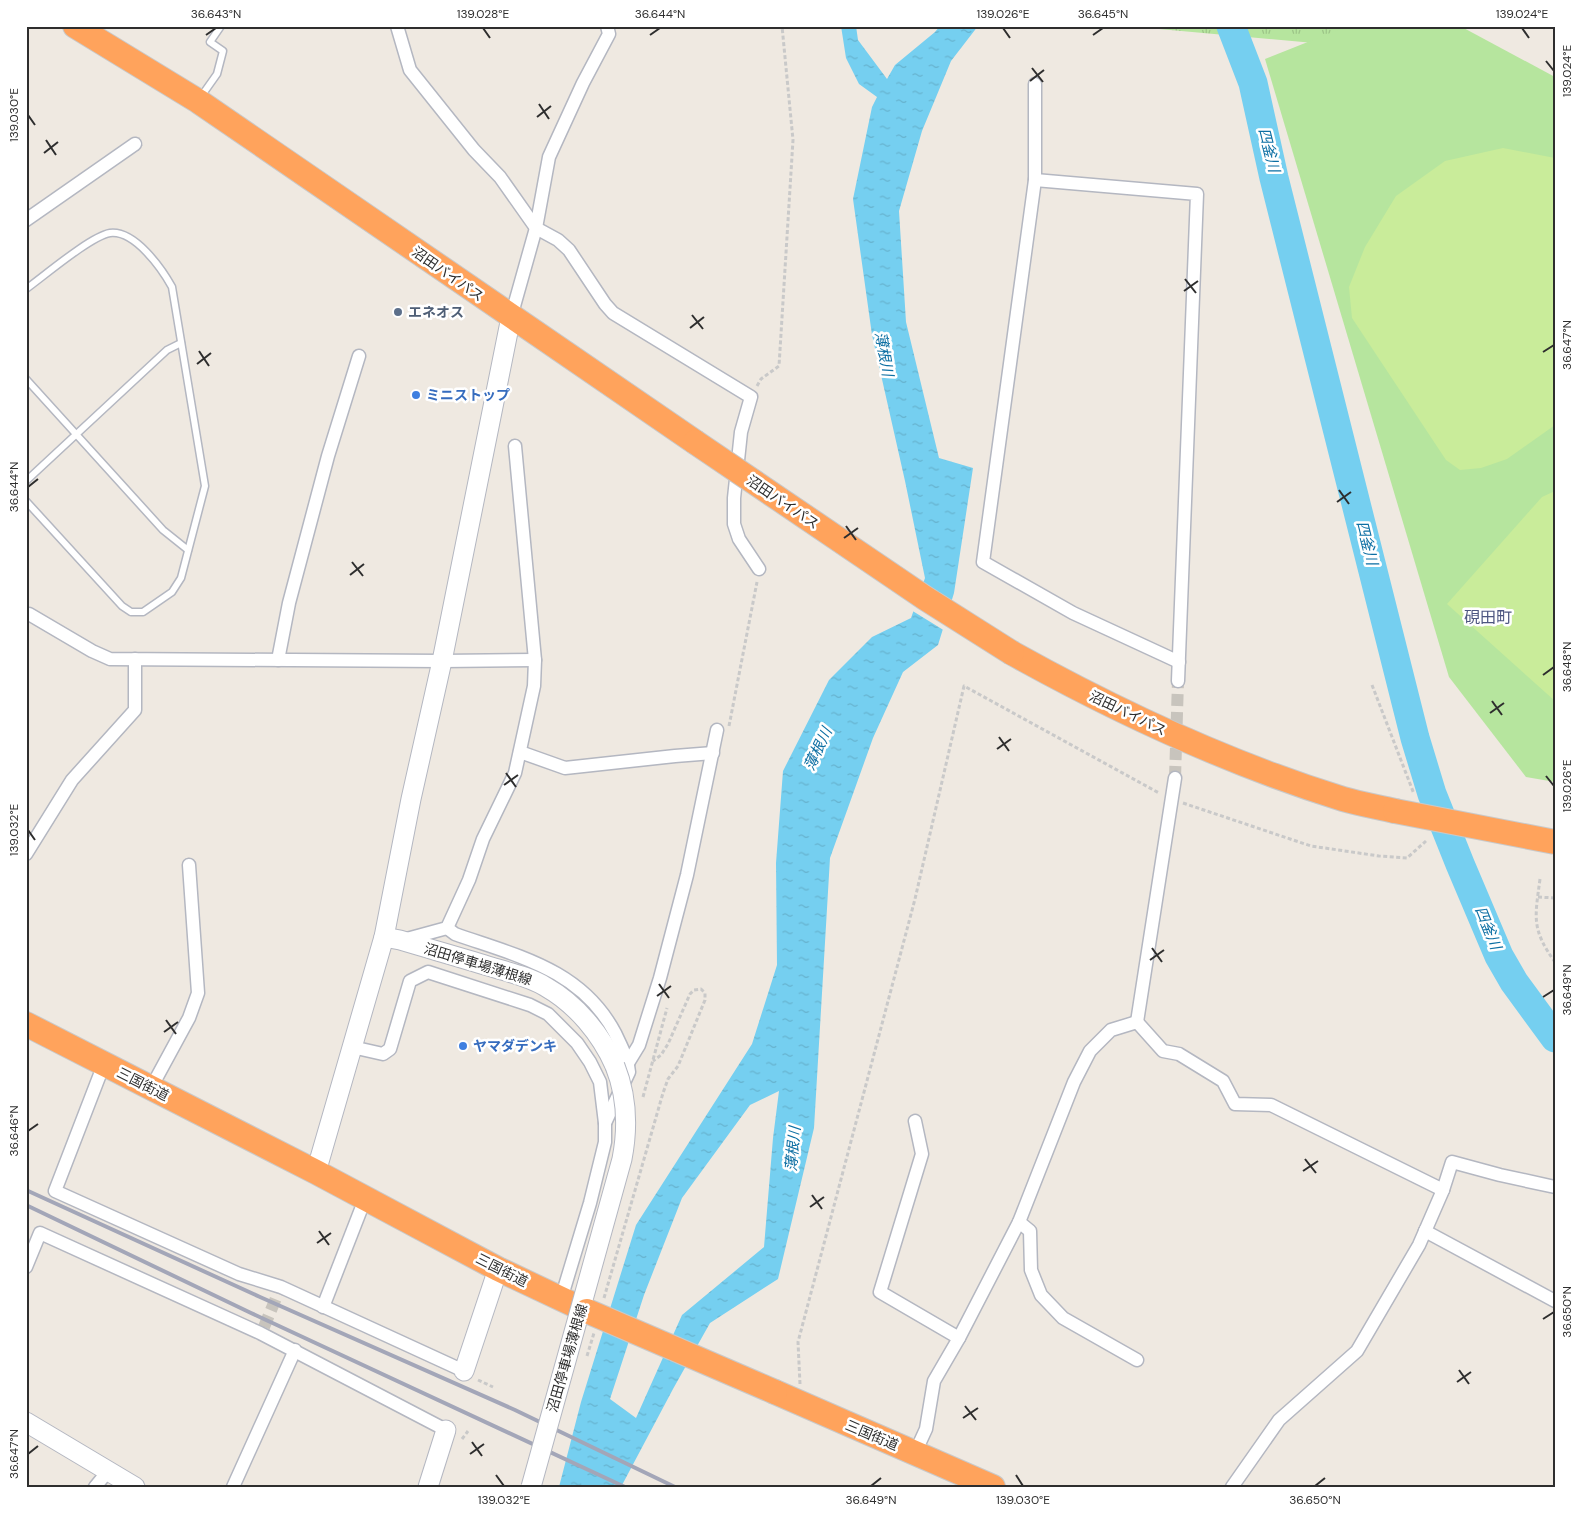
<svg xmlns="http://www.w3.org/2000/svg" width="1581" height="1513" font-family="'DM Sans','Noto Sans JP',sans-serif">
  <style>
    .grass { fill: url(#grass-tufts) }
    .park { fill: #b6e59e }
    .pitch { fill: #c9ec9a }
    .water { fill: url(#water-ripples); fill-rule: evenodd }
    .pier { fill: #efe9e1 }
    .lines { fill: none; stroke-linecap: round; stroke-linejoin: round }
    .river { stroke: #75cff0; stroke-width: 29 }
    .street-tunnel { stroke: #c8c4bd; stroke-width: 12; stroke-dasharray: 12 6; stroke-linecap: butt }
    .lane-casing { stroke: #b4b7c1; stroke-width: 9 }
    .street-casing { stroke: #b4b7c1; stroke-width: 15 }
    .secondary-casing { stroke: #b4b7c1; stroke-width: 21 }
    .highway-casing { stroke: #c9c9c9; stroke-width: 26 }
    .path { stroke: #c9c9c9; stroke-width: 3; stroke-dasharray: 4 2.5; stroke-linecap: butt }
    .lane { stroke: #fff; stroke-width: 6 }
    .street { stroke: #fff; stroke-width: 12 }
    .secondary { stroke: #fff; stroke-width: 19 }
    .highway { stroke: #ffa35c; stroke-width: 24 }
    .rail { stroke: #a3a6b8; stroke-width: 4 }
    .secondary-bridge-casing { stroke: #b4b7c1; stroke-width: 21; stroke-linecap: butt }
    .highway-bridge-casing { stroke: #c9c9c9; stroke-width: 26; stroke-linecap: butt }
    .secondary-bridge { stroke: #fff; stroke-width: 19 }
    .highway-bridge { stroke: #ffa35c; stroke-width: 24 }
    .ticks { fill: none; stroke: #2e2e2e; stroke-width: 2 }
    .service-dot { fill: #5c6f8a; stroke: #fff; stroke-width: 2 }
    .shop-dot { fill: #3f7fe0; stroke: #fff; stroke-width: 2 }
    .labels { text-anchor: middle; stroke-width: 5; stroke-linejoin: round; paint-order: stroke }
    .street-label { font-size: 14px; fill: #2e2e2e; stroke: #fff }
    .service-label { font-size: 14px; font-weight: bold; fill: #4e5e75; stroke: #fff; text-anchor: start }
    .shop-label { font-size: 14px; font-weight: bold; fill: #366cbe; stroke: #fff; text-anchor: start }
    .water-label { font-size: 15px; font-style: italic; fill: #0d6fa3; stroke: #fff }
    .quarter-label { font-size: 16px; fill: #4d5680; stroke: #fff }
    .neatline { fill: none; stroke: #2e2e2e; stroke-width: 2 }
    .ticks-label { font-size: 12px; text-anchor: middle; fill: #2e2e2e }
  </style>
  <defs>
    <pattern id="grass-tufts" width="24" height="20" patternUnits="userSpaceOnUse" patternTransform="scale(1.25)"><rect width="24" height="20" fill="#b6e59e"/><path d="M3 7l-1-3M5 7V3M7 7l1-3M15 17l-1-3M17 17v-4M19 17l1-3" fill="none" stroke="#9dc588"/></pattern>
    <pattern id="water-ripples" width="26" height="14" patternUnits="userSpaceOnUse" patternTransform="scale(1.25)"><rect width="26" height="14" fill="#75cff0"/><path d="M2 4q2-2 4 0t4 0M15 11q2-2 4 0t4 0" fill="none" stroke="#66b2ce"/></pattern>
  </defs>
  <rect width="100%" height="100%" fill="#efe9e1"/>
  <path class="grass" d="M1126,26H1362L1325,44Z"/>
  <path class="park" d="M1348,26H1460L1555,77V782L1526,777L1449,677L1265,59Z"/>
  <g class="pitch">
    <path d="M1503,148L1555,158V425L1507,459L1481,468L1460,470L1446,460L1352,318L1349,287L1365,247L1396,196L1445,161Z"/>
    <path d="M1555,491V701L1447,604L1542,497Z"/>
  </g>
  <path class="water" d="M841,26H856L858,40L887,79L895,65L935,32L940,26H978L951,61L922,131L899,211L906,322L939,458L973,468L954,593L938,645L903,672L873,738L830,858L814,1128L778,1279L710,1323L673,1389L621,1487H559L581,1402L636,1225L752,1044L777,965L776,863L783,771L829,680L872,637L911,618L925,578L905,481L872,335L853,199L872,107L877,97L859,84L846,58ZM779,1091L773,1138L764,1247L682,1315L636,1418L610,1399L644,1295L682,1198L750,1105Z"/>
  <path class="pier" d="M921,581L954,602L945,631L911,610Z"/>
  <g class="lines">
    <path class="river" d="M1231,26L1253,83L1274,178L1415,738L1432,794L1460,864L1499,956L1514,982L1555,1038"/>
    <g class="street-tunnel">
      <path d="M1175,778L1178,681"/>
      <path d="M264,1327L279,1291"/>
    </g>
    <g class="lane-casing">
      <g id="lane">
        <path d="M200,98L217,74L223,51L210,42L221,26"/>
        <path d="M26,289C44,276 91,236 110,233C135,230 162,269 172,287L205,486L181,578L172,592L143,612H131L122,606L26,501"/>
        <path d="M26,379L163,530L188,550"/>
        <path d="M26,481L167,350L181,343"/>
      </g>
    </g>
    <g class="street-casing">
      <g id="street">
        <path d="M397,26L410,70L474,150L500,177L536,228L558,240L569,250L605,304L613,313L751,397L741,432L734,498V524L739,539L759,569"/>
        <path d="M1035,84V180L983,562L1073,613L1179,662"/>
        <path d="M1035,180L1197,194L1178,681"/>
        <path d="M26,220L135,144"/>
        <path d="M511,317L536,228L549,157L583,83L609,34L607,26"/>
        <path d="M26,614H29L92,651L110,659L442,661L535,660"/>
        <path d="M278,660L289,603L328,456L359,356"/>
        <path d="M520,752L565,768L675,756L713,753"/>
        <path d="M26,854L72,780L135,710V659"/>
        <path d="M447,928L455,934C517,956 581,969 615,1033C621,1046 628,1058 629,1072L605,1123"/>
        <path d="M403,940L447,928L469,880L483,839L515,773L534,686L535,660L515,446"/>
        <path d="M1137,1022L1163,1051L1179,1054L1223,1081L1235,1104L1271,1105L1443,1190"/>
        <path d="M1137,1022L1175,778"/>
        <path d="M352,1047L383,1054L390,1049L410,981L428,972L530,1005L548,1014L577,1043L590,1062L600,1082L605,1123V1142L590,1203L561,1299"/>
        <path d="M628,1063L639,1045L660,978L687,875L717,730"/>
        <path d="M104,1064L55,1191L239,1274L281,1287L464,1371"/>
        <path d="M151,1088L189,1018L198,993L189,865"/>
        <path d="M915,1121L922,1154L880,1292L959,1338"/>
        <path d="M1019,1222L1030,1231L1031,1270L1041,1295L1063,1318L1137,1360"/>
        <path d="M1425,1231L1555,1301"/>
        <path d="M26,1267L40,1233L260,1333L446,1430"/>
        <path d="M323,1307L365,1199"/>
        <path d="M915,1453L926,1429L934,1381L959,1338L1019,1222L1074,1082L1090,1051L1111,1030L1137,1022"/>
        <path d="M95,1487L109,1470"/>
        <path d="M233,1487L295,1350"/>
        <path d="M1232,1487L1279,1420L1357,1351L1419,1245L1443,1190L1452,1162L1500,1175L1555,1187"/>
      </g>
    </g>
    <g class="secondary-casing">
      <g id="secondary">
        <path d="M384,937L400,940C430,949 459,957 488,966C507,972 528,976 546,987C576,1004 601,1034 615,1066"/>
        <path d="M316,1172L384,937L411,799L442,661L511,317"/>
        <path d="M464,1371L498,1269"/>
        <path d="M26,1422L135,1487"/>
        <path d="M428,1487L446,1430"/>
      </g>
    </g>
    <g class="highway-casing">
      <g id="highway">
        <path d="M75,26L198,101L695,442"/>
        <path d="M1012,653C1118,712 1227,763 1343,799C1360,804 1378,807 1395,811"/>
        <path d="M26,1024L316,1172L498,1269L587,1311"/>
        <path d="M775,1392L993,1487"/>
      </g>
    </g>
    <g class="path">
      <path d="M757,386L761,379L779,366L793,140L782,26"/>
      <path d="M1372,685L1414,794"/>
      <path d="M729,726L757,582"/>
      <path d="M1183,803L1311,846L1379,856L1407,858L1426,841"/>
      <path d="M1540,879C1535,917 1531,929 1555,962"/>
      <path d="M1538,897L1555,898"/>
      <path d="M643,1097L667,1008"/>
      <path d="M604,1298L663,1093L668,1079L678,1066L705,1000V993L701,989L694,990L690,994L668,1044L661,1055L653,1061"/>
      <path d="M587,1356L594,1333"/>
      <path d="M478,1380L493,1387"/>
      <path d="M800,1384L798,1342L915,899L964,686L1159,793"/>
      <path d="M462,1439L468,1431"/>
    </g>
    <use href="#lane" class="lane"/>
    <use href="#street" class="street"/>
    <use href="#secondary" class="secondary"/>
    <use href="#highway" class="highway"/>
    <g class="rail">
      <path d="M26,1190L260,1297L515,1410L675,1487"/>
      <path d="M26,1205L251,1313L625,1487"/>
    </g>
    <g class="secondary-bridge-casing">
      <path id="secondary-bridge" d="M531,1487L622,1159C628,1128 627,1096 615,1066"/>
    </g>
    <g class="highway-bridge-casing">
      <g id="highway-bridge">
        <path d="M695,442L925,598L1012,653"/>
        <path d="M1395,811L1555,842"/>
        <path d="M587,1311L775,1392"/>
      </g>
    </g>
    <use href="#secondary-bridge" class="secondary-bridge"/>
    <use href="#highway-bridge" class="highway-bridge"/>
  </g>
  <path class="ticks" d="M483,28L490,38M1003,28L1010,38M1522,28L1529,38M206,35L216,28M650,35L660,28M1093,35L1103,28M1546,61L1554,71M1032,68L1043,82M1030,81L1044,70M539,104L549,119M28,115L35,125M537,117L551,106M46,140L56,155M44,153L58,142M1185,279L1196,293M1184,291L1198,281M692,315L703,329M690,328L704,317M199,351L209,366M1543,352L1554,345M197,364L211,353M28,487L38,479M1339,490L1349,504M1337,502L1351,492M846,526L856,540M844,538L858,528M352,562L363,576M350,575L364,564M1543,675L1554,667M1492,701L1502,715M1490,713L1504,703M999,737L1009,751M997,749L1011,739M506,773L516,787M1546,776L1554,786M504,785L518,775M28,830L35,840M1152,948L1162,962M1150,960L1164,950M659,984L669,998M657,996L671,986M1543,997L1554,990M166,1020L176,1034M164,1032L178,1022M28,1131L38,1124M1305,1159L1316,1173M1303,1171L1318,1161M812,1195L822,1209M810,1207L824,1197M319,1231L329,1245M317,1243L331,1233M1543,1319L1554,1312M1459,1370L1469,1384M1457,1382L1471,1372M965,1406L976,1420M963,1418L978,1408M472,1442L482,1456M28,1454L38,1446M470,1454L484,1444M496,1475L504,1486M1016,1475L1023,1486M871,1486L881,1478M1315,1486L1325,1478"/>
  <circle class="service-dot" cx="398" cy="312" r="5"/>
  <g class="shop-dot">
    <circle cx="416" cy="395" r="5"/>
    <circle cx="463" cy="1046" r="5"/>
  </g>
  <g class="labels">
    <g class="street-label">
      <text transform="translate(448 274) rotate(35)" y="5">沼田バイパス</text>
      <text transform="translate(783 502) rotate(34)" y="5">沼田バイパス</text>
      <text transform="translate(1128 713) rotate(26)" y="5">沼田バイパス</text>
      <text transform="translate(478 964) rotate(17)" y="5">沼田停車場薄根線</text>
      <text transform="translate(143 1084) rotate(27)" y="5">三国街道</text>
      <text transform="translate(502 1270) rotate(27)" y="5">三国街道</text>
      <text transform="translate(567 1358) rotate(-74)" y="5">沼田停車場薄根線</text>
      <text transform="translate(872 1435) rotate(23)" y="5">三国街道</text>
    </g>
    <g class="service-label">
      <text x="408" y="317">エネオス</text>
    </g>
    <g class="shop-label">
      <text x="426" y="400">ミニストップ</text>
      <text x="473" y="1051">ヤマダデンキ</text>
    </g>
    <g class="water-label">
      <text transform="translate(1269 150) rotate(76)" y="5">四釜川</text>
      <text transform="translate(884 354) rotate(80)" y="5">薄根川</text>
      <text transform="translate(1367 543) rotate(76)" y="5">四釜川</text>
      <text transform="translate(818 749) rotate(-65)" y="5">薄根川</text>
      <text transform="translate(1488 928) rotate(68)" y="5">四釜川</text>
      <text transform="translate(793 1149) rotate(-85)" y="5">薄根川</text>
    </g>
    <g class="quarter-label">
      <text x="1488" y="623">硯田町</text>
    </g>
  </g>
  <rect width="1581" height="1513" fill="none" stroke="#ffffff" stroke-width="55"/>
  <rect x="28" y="28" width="1526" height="1458" class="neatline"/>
  <g class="ticks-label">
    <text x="216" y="18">36.643°N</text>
    <text x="483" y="18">139.028°E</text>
    <text x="660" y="18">36.644°N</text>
    <text x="1003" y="18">139.026°E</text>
    <text x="1103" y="18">36.645°N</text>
    <text x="1522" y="18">139.024°E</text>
    <text transform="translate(1567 71) rotate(-90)" y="4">139.024°E</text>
    <text transform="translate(14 115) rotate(-90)" y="4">139.030°E</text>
    <text transform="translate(1567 345) rotate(-90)" y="4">36.647°N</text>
    <text transform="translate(14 487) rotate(-90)" y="4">36.644°N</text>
    <text transform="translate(1567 667) rotate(-90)" y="4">36.648°N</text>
    <text transform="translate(1567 786) rotate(-90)" y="4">139.026°E</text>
    <text transform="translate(14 830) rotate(-90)" y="4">139.032°E</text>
    <text transform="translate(1567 990) rotate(-90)" y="4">36.649°N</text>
    <text transform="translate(14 1131) rotate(-90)" y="4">36.646°N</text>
    <text transform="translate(1567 1312) rotate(-90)" y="4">36.650°N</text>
    <text transform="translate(14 1454) rotate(-90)" y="4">36.647°N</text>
    <text x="504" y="1504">139.032°E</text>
    <text x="871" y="1504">36.649°N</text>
    <text x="1023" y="1504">139.030°E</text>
    <text x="1315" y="1504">36.650°N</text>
  </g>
</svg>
